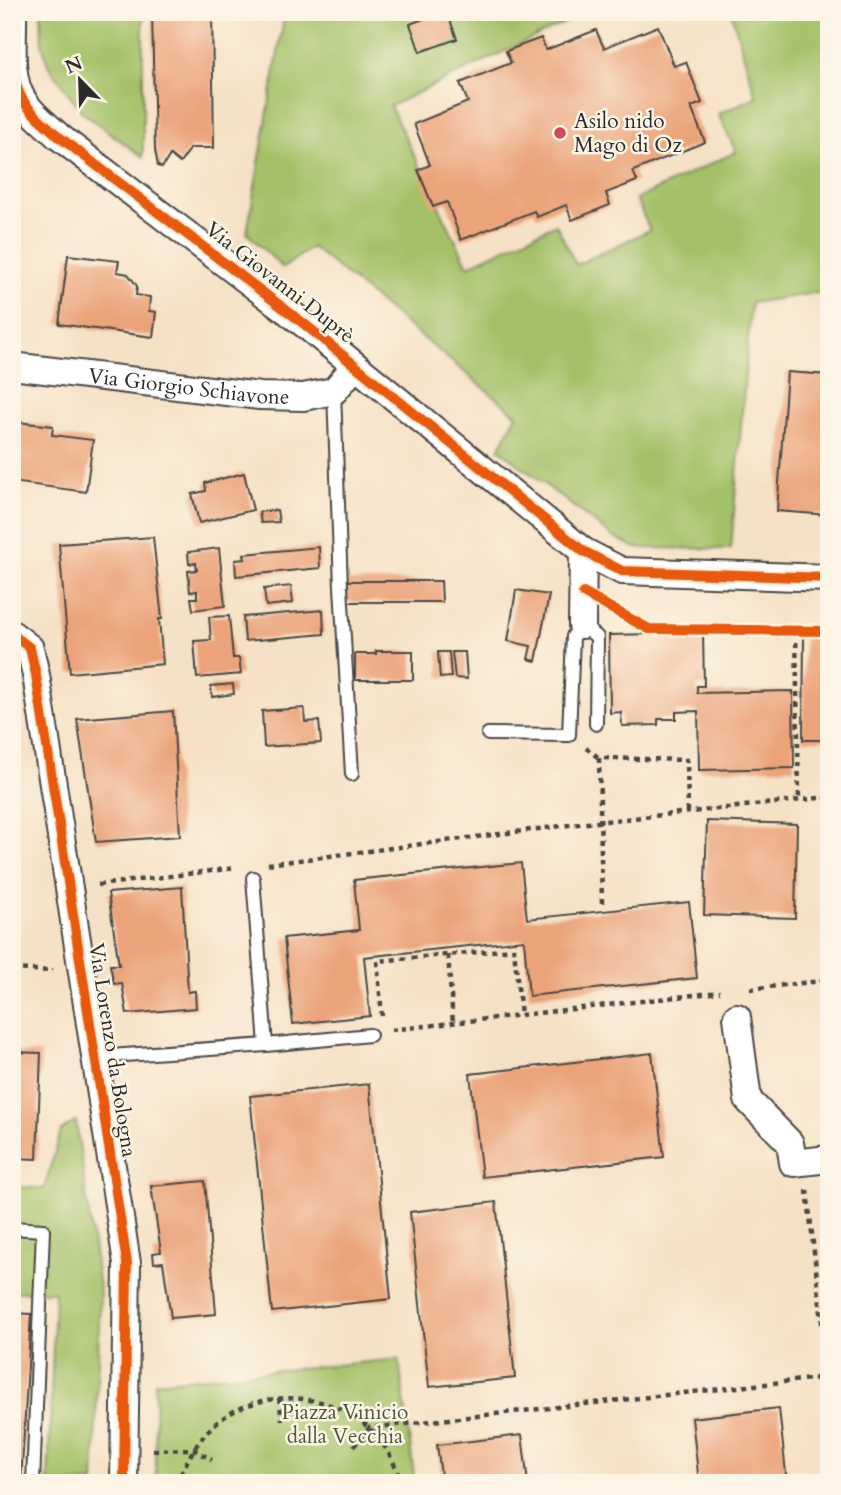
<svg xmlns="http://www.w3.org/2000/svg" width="841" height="1495" font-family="Cardo,serif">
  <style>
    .green { fill: #a4c168; stroke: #68764a; stroke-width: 2 }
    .building { fill: #eba379 }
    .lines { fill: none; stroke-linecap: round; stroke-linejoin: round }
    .service-casing { stroke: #494642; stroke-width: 16 }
    .minor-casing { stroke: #494642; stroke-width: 30 }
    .path { stroke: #494642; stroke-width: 4.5; stroke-dasharray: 5 5; stroke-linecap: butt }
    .service { stroke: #fff; stroke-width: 12 }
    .minor { stroke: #fff; stroke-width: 26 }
    .cycleway-casing { stroke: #fcf5e5; stroke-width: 15 }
    .cycleway { stroke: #e8590c; stroke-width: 10 }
    .poi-dot { fill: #d1495b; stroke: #fcf5e5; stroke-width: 2.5 }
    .labels { text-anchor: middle; stroke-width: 5; stroke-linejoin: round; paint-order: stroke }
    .poi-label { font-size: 21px; fill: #2b2b2b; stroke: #fcf5e5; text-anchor: start }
    .street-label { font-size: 21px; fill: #2b2b2b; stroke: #fcf5e5 }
    .park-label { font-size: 21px; fill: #4f583d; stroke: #fcf5e5 }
  </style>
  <rect width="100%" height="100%" fill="#fcf5e5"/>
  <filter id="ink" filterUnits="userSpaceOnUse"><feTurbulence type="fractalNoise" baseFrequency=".0143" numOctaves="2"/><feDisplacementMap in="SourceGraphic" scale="14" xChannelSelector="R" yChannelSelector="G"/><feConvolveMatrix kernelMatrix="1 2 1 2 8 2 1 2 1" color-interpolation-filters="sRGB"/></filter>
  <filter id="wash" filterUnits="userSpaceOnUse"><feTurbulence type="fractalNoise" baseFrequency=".00686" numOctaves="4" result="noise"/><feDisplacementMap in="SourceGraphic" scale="28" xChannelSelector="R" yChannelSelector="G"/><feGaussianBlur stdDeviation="1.57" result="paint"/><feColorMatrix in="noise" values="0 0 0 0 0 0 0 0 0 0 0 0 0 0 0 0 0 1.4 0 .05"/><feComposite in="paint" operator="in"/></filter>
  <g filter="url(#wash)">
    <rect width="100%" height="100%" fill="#f5e1c5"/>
    <g class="green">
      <path d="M41,12H143V157L83,113L48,65L42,43Z"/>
      <path d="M285,12H587L390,106L468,266L556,224L576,265L650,230L636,199L736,152L718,114L756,97L731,12H829V291L751,303L731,549L636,548L613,537L499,449L517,415L312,247L283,268L247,233Z"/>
      <path d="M76,1121L100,1295L94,1483H48L55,1292H12V1186L44,1189L61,1131Z"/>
      <path d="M399,1359L415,1483H156L155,1382Z"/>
    </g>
    <g id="blocks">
      <g class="building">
        <path d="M152,12H212L214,148H191L180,163L170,155L162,168L158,166L155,150Z"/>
        <path d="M441,12H447L457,39L420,52L410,24Z"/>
        <path d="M658,26L674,66L686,62L702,103L691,107L705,142L633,171L637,181L606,193L610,205L572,220L566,205L537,217L534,211L461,240L447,202L433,207L418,170L430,165L414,124L468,102L460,83L511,63L506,51L541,38L546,50L596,30L604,48Z"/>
        <path d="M12,247H21L14,319H12Z"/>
        <path d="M68,255L119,261L117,272L128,274L137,286L136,295L150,297L149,311L156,312L153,337L59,324Z"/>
        <path d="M787,372L829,375V515L777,511Z"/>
        <path d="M17,422L53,426L52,435L93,440L86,492L12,482Z"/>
        <path d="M244,473L253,510L199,523L192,494L206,491L205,483Z"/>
        <path d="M277,510L279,522L261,523L259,512Z"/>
        <path d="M12,514L17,515L14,539H12Z"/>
        <path d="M153,537L162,619H159L163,664L70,673L59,544Z"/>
        <path d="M319,547L320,568L236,576L235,560L245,559L244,554Z"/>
        <path d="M219,548L225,606L193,610L191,598H197V591L190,592L188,571L197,570L196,563L189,564L188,552Z"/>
        <path d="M343,581H441L442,602H344Z"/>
        <path d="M291,586L293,603L266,606L264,589Z"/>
        <path d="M516,590L549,595L536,661L528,659L531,646L508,641Z"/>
        <path d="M323,610L324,634L245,641L243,617Z"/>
        <path d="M229,616L233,658H239L241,674L197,678L194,641L211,640L209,617Z"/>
        <path d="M703,633L704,686H697V693L793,691L794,768L699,770L698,711L676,712V719H658V725L622,726L621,712L610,713L609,635Z"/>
        <path d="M829,636V740H803L804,637Z"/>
        <path d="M376,651H413V680H355V654H376Z"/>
        <path d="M438,652H449L451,677L440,678Z"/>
        <path d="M452,652H465L467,679L455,678Z"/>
        <path d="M233,684L234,694L212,697L211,686Z"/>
        <path d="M304,708L305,722L319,721L321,743L264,747L262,711Z"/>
        <path d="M173,711L180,836L96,842L77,719Z"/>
        <path d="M707,821L797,824L795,918L704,915Z"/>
        <path d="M521,863L527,919L689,902L697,978L529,996L524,940L364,957L370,1016L293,1024L284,938L359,930L354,880Z"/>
        <path d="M182,887L188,992L195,991L196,1008L127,1014L122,983L114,984L110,965H119L108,893Z"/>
        <path d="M12,1052L41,1053L37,1159L12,1158Z"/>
        <path d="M652,1053L664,1157L482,1177L470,1074Z"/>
        <path d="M369,1084L391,1299L272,1312L250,1096Z"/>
        <path d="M205,1181L216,1314L171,1318L163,1262L154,1263L153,1253L161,1252L151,1186Z"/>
        <path d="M496,1202L515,1378L429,1387L410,1212Z"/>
        <path d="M12,1313L31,1314L21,1483H12Z"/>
        <path d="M779,1408L787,1483H699L692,1418Z"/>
        <path d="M522,1435L528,1483H442L437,1445Z"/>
      </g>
    </g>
  </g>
  <g filter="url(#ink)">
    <use href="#blocks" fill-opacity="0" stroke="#494642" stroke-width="2"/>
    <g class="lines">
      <g class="service-casing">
        <g id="service">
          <path d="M334,391L341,587L352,774"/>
          <path d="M488,734L569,735L573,636L582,625L597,637L596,724"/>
          <path d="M266,1045L370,1035"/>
          <path d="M96,1057L266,1045L253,878"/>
          <path d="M12,1228L43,1230L33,1483"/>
        </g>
      </g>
      <g class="minor-casing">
        <g id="minor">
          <path d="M13,12C14,39 8,77 23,100C31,114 47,125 58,136L303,323L583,551L622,571L829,578"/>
          <path id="s1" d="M12,366L260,396L303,397L334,391L355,366"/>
          <path d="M582,625L583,551"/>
          <path d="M12,634L30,648L36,675L127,1263L124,1483"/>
          <path d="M737,1017L748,1100L790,1143L793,1163L829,1159"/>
        </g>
      </g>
      <g class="path">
        <path d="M796,632L799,800"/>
        <path d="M586,748L599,758"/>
        <path d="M268,864L569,825L829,797"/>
        <path d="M98,885L235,868"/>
        <path d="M602,903L599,758L687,760L688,813"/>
        <path d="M448,955L453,1023"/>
        <path d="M12,969L53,971"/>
        <path d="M750,989L829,980"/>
        <path d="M382,1016L377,961L514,949L521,1015"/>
        <path d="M391,1030L720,992"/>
        <path d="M807,1190L829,1384"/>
        <path d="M279,1398L282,1420"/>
        <path d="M354,1446L369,1428L828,1377"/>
        <path d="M153,1450L193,1449L212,1460"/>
        <path d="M177,1483C187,1461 196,1441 215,1424C257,1388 328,1390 369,1428C385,1443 395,1462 401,1483"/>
      </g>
      <use href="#service" class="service"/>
      <use href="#minor" class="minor"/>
      <g class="cycleway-casing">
        <g id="cycleway">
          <path d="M13,12C14,39 8,77 23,100C31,114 47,125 58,136L303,323L583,551L622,571L829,578"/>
          <path d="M583,593L649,629L829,631"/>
          <path d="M12,634L30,648L36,675L127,1263L124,1483"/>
        </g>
      </g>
      <use href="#cycleway" class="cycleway"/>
    </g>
  </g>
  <circle class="poi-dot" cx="560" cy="133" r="7"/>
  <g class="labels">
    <g class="poi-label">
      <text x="574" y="128">Asilo nido<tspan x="574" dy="24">Mago di Oz</tspan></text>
    </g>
    <g class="street-label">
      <text transform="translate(280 282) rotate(38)" y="7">Via Giovanni Duprè</text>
      <text dy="7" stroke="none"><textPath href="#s1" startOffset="178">Via Giorgio Schiavone</textPath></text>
      <text transform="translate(113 1050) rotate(81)" y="7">Via Lorenzo da Bologna</text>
    </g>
    <g class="park-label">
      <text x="345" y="1419">Piazza Vinicio<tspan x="345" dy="24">dalla Vecchia</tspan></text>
    </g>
  </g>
  <rect width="841" height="1495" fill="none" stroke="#fcf5e5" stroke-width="42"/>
  <g transform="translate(80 80) rotate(337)" stroke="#fcf5e5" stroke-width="5" paint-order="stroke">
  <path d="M0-5L12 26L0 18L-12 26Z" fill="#2b2b2b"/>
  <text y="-10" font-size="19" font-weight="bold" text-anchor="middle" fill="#2b2b2b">N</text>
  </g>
</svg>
